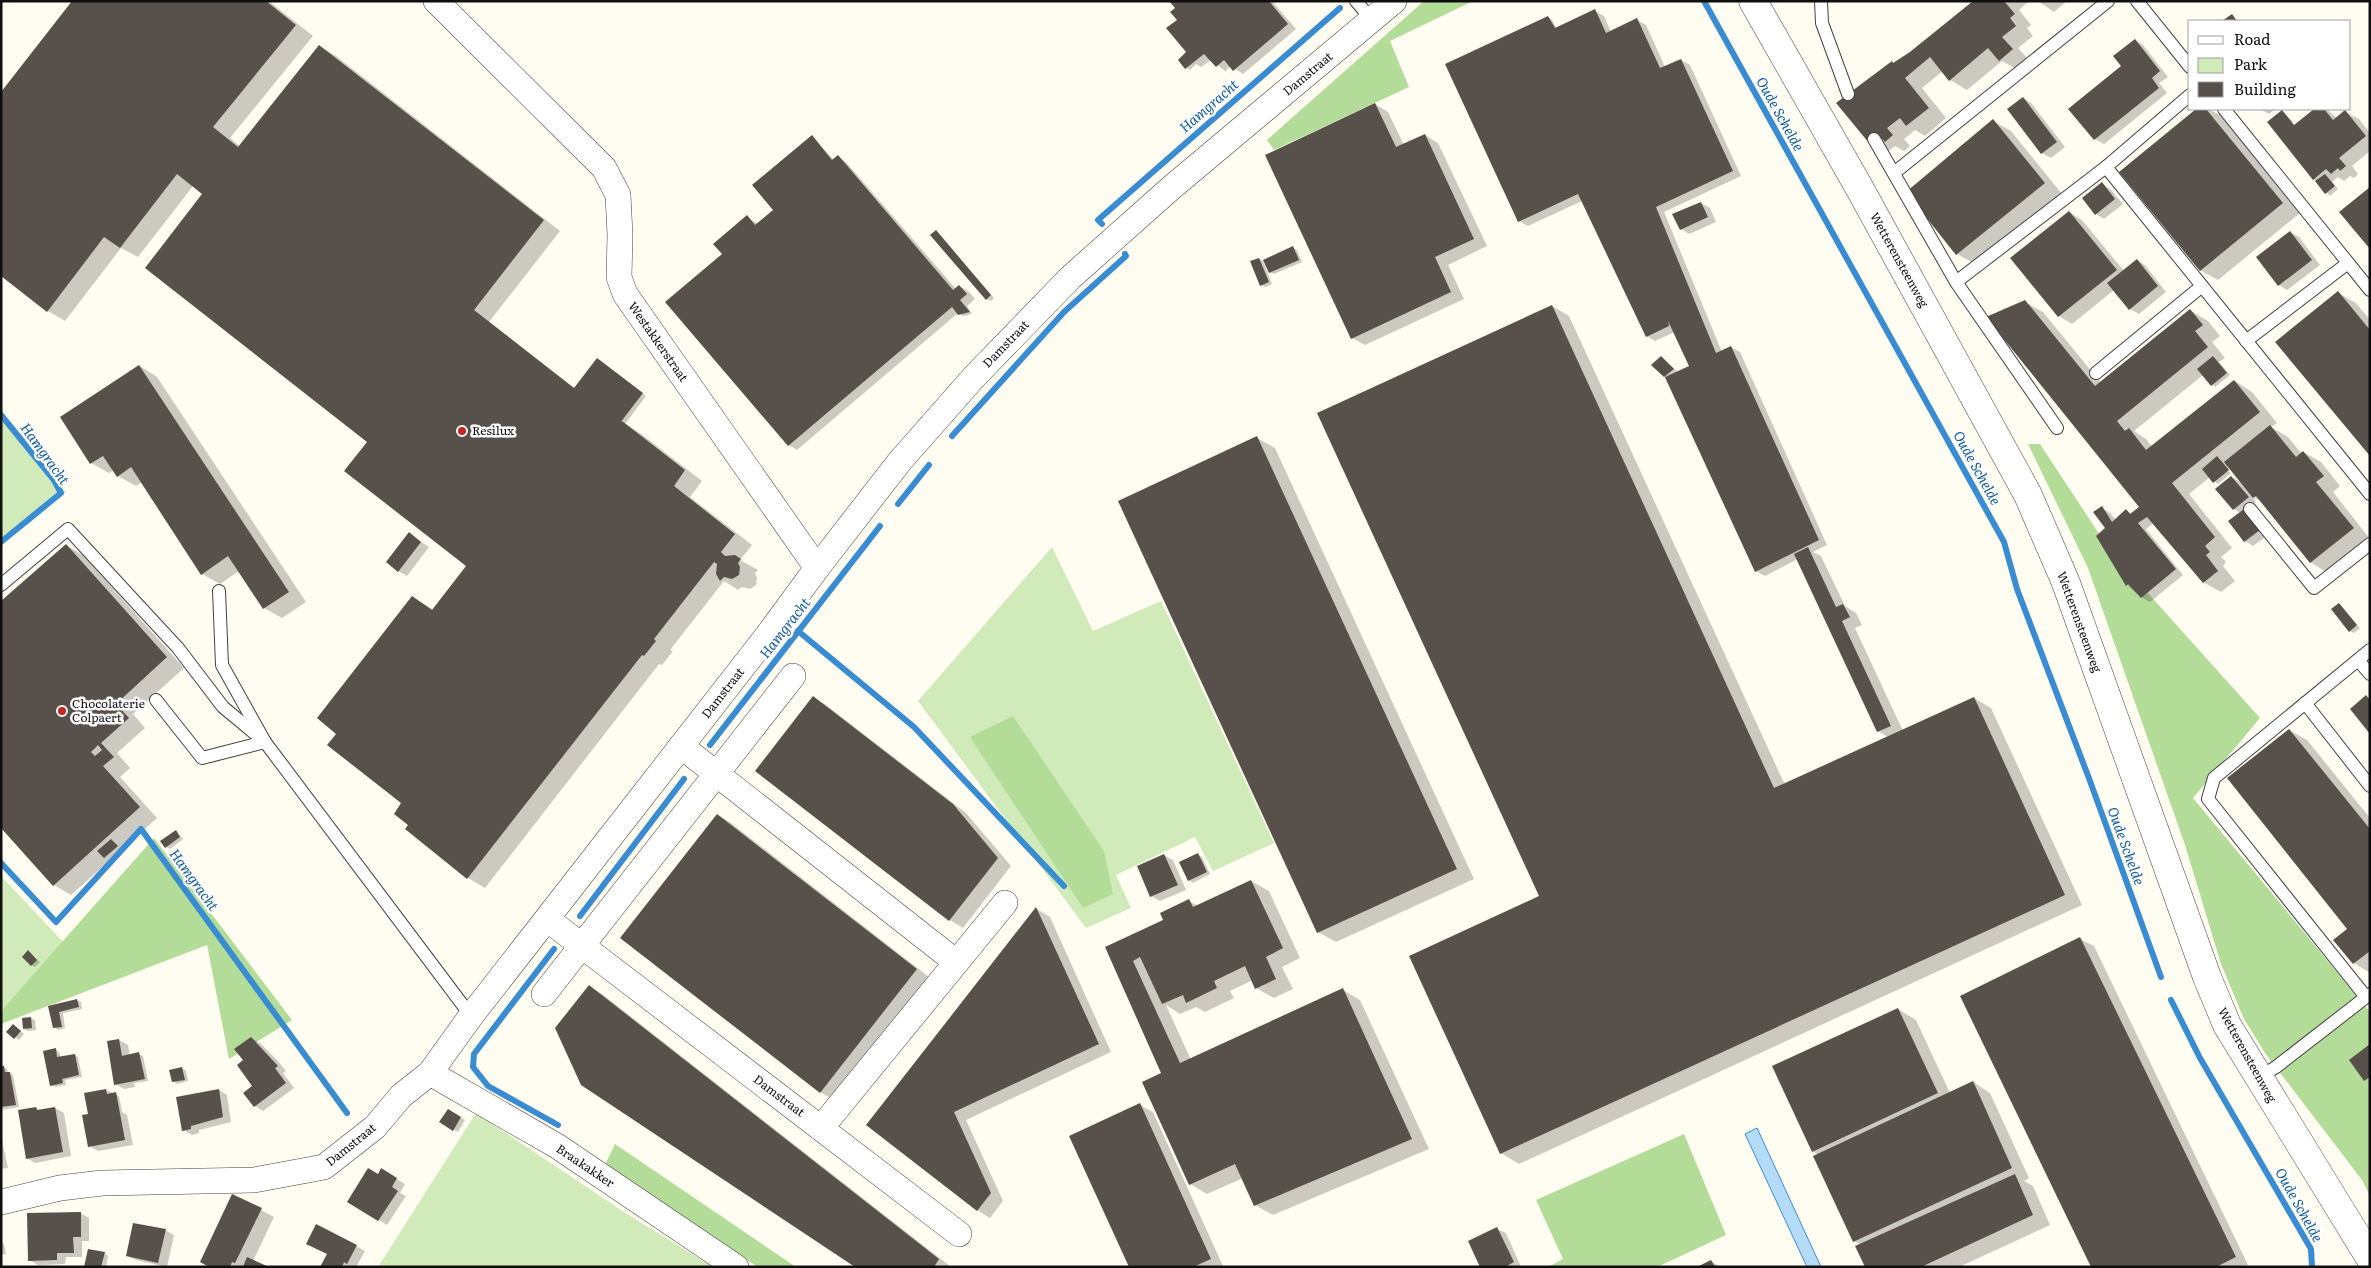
<svg xmlns="http://www.w3.org/2000/svg" width="2371" height="1268" font-family="Literata,serif">
  <style>
    .green { fill: #d0ebb9 }
    .forest { fill: #b3dc98 }
    .water { fill: #b4dbf8; stroke: #398cd1 }
    .shadow { fill: #0003 }
    .lines { fill: none; stroke-linecap: round; stroke-linejoin: round }
    .stream { stroke: #398cd1; stroke-width: 6 }
    .building { fill: #58514b; fill-rule: evenodd }
    .service-casing { stroke: #424242; stroke-width: 14 }
    .minor-casing { stroke: #424242; stroke-width: 26 }
    .tertiary-casing { stroke: #424242; stroke-width: 29 }
    .service { stroke: #fff; stroke-width: 12 }
    .minor { stroke: #fff; stroke-width: 25 }
    .tertiary { stroke: #fff; stroke-width: 28 }
    .poi-dot { fill: #c32422; stroke: #fff; stroke-width: 2 }
    .labels { text-anchor: middle; stroke-width: 5; stroke-linejoin: round; paint-order: stroke }
    .street-label { font-size: 12px; fill: #0f0f0f; stroke: #fff }
    .poi-label { font-size: 12px; fill: #0f0f0f; stroke: #fff; text-anchor: start }
    .water-label { font-size: 14px; font-style: italic; fill: #145da5; stroke: #fff }
  </style>
  <rect width="100%" height="100%" fill="#fffdf1"/>
  <g class="green">
    <path d="M1,415L66,492L1,545Z"/>
    <path d="M1052,547L1093,631L1161,601L1274,843L1213,871L1195,837L1116,875L1131,908L1086,928L918,701Z"/>
    <path d="M1,876L63,942L1,1011Z"/>
    <path d="M476,1113L627,1214L713,1267H378Z"/>
  </g>
  <g class="forest">
    <path d="M1424,1H1473L1390,41L1409,87L1274,150L1267,140Z"/>
    <path d="M2028,444H2040L2111,552L2260,718L2193,798L2370,1012V1196L2362,1180L2265,1053L2244,1019L2221,964L2185,845L2088,568Z"/>
    <path d="M1013,716L1104,851L1113,894L1083,908L970,737Z"/>
    <path d="M154,838L292,1020L229,1059L207,945L1,1024V1011Z"/>
    <path d="M1684,1134L1726,1235L1657,1267H1548L1563,1259L1536,1200Z"/>
    <path d="M615,1144L796,1267H758L604,1167Z"/>
  </g>
  <path class="water" d="M1757,1128L1821,1267H1807L1745,1134Z"/>
  <g class="shadow">
    <path d="M74,1H269L313,36L230,138L240,146L319,46L336,56L560,231L489,322L575,389L598,359L646,396L625,424L640,433L702,481L690,497L752,545L740,560L758,570L755,573L757,578L756,585L750,589L742,587L738,590L724,581L670,650L673,651L662,665L659,664L485,888L468,878L410,825L403,803L338,733L412,597L434,610L468,566L368,441L203,194L193,186L138,257L121,248L65,321L48,311Z"/>
    <path d="M1171,1H1272L1296,29L1243,74L1231,66L1225,71L1211,60L1201,67L1196,64L1190,70L1186,68L1188,52L1177,8Z"/>
    <path d="M1975,1H2029L2019,10L2031,25L2027,28L2033,36L2018,48L2029,60L2018,70L2002,61L1967,90L1950,80L1943,71L1922,88L1946,118L1925,136L1915,130L1904,139L1910,146L1904,151L1895,146L1887,152L1869,142L1894,64Z"/>
    <path d="M2038,1H2067L2054,12Z"/>
    <path d="M1595,11L1604,16L1611,32L1637,20L1646,25L1665,67L1681,60L1690,65L1741,176L1664,212L1722,352L1731,347L1740,352L1827,545L1813,552L1821,556L1845,606L1856,613L1862,625L1855,628L1903,731L1974,698L1991,708L2082,905L1519,1164L1501,1153L1541,897L1552,306L1569,316L1785,785L1888,737L1878,731L1798,559L1765,576L1756,571L1664,376L1661,357L1678,372L1691,366L1675,332L1655,341L1647,336L1582,201L1528,226L1519,221L1548,17L1552,20L1557,29Z"/>
    <path d="M2135,40L2143,45L2168,77L2159,83L2167,93L2104,144L2095,139Z"/>
    <path d="M2023,98L2031,103L2065,147L2051,158L2042,153Z"/>
    <path d="M1375,104L1388,112L1404,145L1425,135L1438,143L1487,246L1448,265L1464,299L1365,345L1352,338Z"/>
    <path d="M2198,109H2208L2220,115L2300,213L2218,280L2200,270L2121,172Z"/>
    <path d="M2260,109H2275L2269,114Z"/>
    <path d="M2316,109H2326L2337,118L2345,112L2359,119L2370,133V151L2352,166L2358,174L2354,178L2350,176L2344,181L2338,177L2332,182L2338,189L2330,196L2313,179L2282,111L2294,123L2289,121L2294,126Z"/>
    <path d="M1993,121L2011,131L2062,194L1975,264L1957,254Z"/>
    <path d="M812,137L834,160L838,157L846,162L956,289L959,286L968,291L975,299L967,306L972,314L963,316L958,313L797,450L789,445L667,302L724,254L747,217L758,224L775,209Z"/>
    <path d="M2102,184L2110,189L2123,204L2104,219L2096,214Z"/>
    <path d="M1701,203L1710,208L1716,222L1689,234L1681,229Z"/>
    <path d="M2069,212L2082,220L2124,271L2137,260L2145,265L2166,292L2139,314L2130,309L2114,290L2072,324L2059,316L2012,258Z"/>
    <path d="M936,231L994,298L991,301L987,299Z"/>
    <path d="M2290,232L2299,237L2320,265L2287,290L2279,285Z"/>
    <path d="M1293,248L1297,250L1302,262L1274,274L1270,272Z"/>
    <path d="M1259,259L1263,261L1272,284L1265,287L1261,285Z"/>
    <path d="M2338,293L2356,303L2370,320V454Z"/>
    <path d="M2025,302L2043,312L2101,383L2191,311L2208,321L2220,336L2212,342L2225,358L2219,362L2230,375L2215,387L2203,375L2134,431L2146,439L2152,447L2235,381L2252,392L2277,423L2271,427L2288,437L2301,453L2303,452L2321,462L2340,486L2333,492L2370,539L2328,573L2310,562L2262,502L2252,496L2256,502L2246,511L2268,535L2253,546L2245,541L2240,513L2234,509L2231,477L2242,483L2232,471L2224,466L2223,468L2231,473L2218,484L2210,477L2189,494L2232,548L2221,557L2226,562L2223,566L2235,581L2221,592L2203,582L2155,522L2146,529L2183,575L2150,602L2141,597L2127,585L2098,536L2106,529L2102,508L2110,513L2116,520L2127,511L2132,514L2147,513Z"/>
    <path d="M140,366L157,377L306,602L282,618L264,608L239,571L220,584L202,574L142,482L136,486L118,476L114,470L109,473L91,463L62,417Z"/>
    <path d="M1257,438L1275,448L1474,879L1336,942L1318,932Z"/>
    <path d="M409,534L429,547L407,576L398,571Z"/>
    <path d="M66,545L83,555L184,668L133,714L145,728L117,753L130,768L120,777L157,818L71,895L54,885Z"/>
    <path d="M2339,604L2360,628L2354,633L2350,631Z"/>
    <path d="M813,698L826,705L966,813L1011,866L963,928L950,920L757,771Z"/>
    <path d="M2289,730L2307,740L2370,818V973L2354,963L2335,940L2349,929Z"/>
    <path d="M718,815L731,823L929,977L834,1100L820,1092Z"/>
    <path d="M176,831L183,839L170,849L166,847Z"/>
    <path d="M1164,855L1173,860L1186,890L1160,901L1151,896Z"/>
    <path d="M1198,855L1202,857L1210,874L1193,883L1189,880Z"/>
    <path d="M1251,881L1269,891L1300,958L1282,967L1293,989L1274,998L1256,988L1253,980L1230,991L1234,998L1205,1012L1196,1007L1180,1014L1166,1005L1191,1060L1343,990L1360,1000L1429,1149L1273,1215L1255,1205L1243,1178L1207,1194L1190,1184L1162,1074L1106,948L1165,921L1189,901L1198,906Z"/>
    <path d="M1037,909L1050,917L1111,1052L966,1120L1003,1201L990,1218L977,1210L868,1125Z"/>
    <path d="M2080,939L2094,946L2248,1265L2244,1267H2093Z"/>
    <path d="M28,952L40,962L35,967L31,965Z"/>
    <path d="M589,987L602,994L951,1267H857Z"/>
    <path d="M77,1000L81,1002L82,1009L63,1013L65,1028L58,1030L54,1027L50,1007Z"/>
    <path d="M1898,1009L1916,1020L1950,1093L1973,1082L1990,1093L2029,1178L2024,1181L2033,1186L2050,1225L1959,1267H1866L1861,1245L1854,1241L1818,1155L1813,1151Z"/>
    <path d="M31,1018L35,1020L36,1030L28,1031L24,1029Z"/>
    <path d="M17,1028L24,1034L19,1040L8,1032Z"/>
    <path d="M251,1038L260,1043L277,1060L286,1071L283,1073L294,1088L263,1111L255,1106Z"/>
    <path d="M119,1040L128,1045L130,1056L139,1054L143,1056L148,1081L134,1083L135,1087L124,1089L115,1084Z"/>
    <path d="M56,1050L59,1052L61,1057L75,1055L78,1057L82,1077L65,1080L66,1085L55,1087L51,1085Z"/>
    <path d="M1,1065L7,1069L8,1073L13,1075L19,1107L1,1110Z"/>
    <path d="M182,1068L186,1071L188,1081L177,1084L173,1081Z"/>
    <path d="M106,1090L119,1096L122,1112L127,1115L133,1145L98,1151L89,1146L90,1115Z"/>
    <path d="M219,1090L227,1095L231,1122L199,1130V1133L192,1135L183,1130Z"/>
    <path d="M1140,1105L1153,1112L1223,1266L1130,1267Z"/>
    <path d="M36,1108L40,1111L55,1108L64,1113L71,1156L35,1163L27,1158Z"/>
    <path d="M448,1110L465,1120L458,1132L441,1122Z"/>
    <path d="M1,1136L8,1168L1,1169Z"/>
    <path d="M382,1170L405,1184L400,1193L406,1196L387,1225L348,1201L378,1175Z"/>
    <path d="M233,1195L274,1217L253,1261L266,1267H210Z"/>
    <path d="M80,1213L89,1218V1241H82V1257H66L65,1264L38,1265L29,1260Z"/>
    <path d="M1497,1229L1506,1233L1521,1267H1481Z"/>
    <path d="M165,1230L174,1235L167,1267L136,1260L127,1256Z"/>
    <path d="M1,1242L4,1244L6,1254L1,1255Z"/>
    <path d="M356,1246L365,1251L356,1267H321Z"/>
    <path d="M104,1253L108,1256L106,1267H86Z"/>
    <path d="M1711,1261L1720,1267H1700Z"/>
  </g>
  <g class="lines">
    <g class="stream">
      <path d="M1704,1L2004,542L2017,589L2090,781L2161,977"/>
      <path d="M1102,224L1098,220L1340,8"/>
      <path d="M1,415L54,480L61,493L1,542"/>
      <path d="M952,436L1064,312L1126,256L1125,254"/>
      <path d="M898,504L929,465"/>
      <path d="M798,631L914,727L1064,886"/>
      <path d="M710,745L880,526"/>
      <path d="M1,863L56,922L141,829L347,1113"/>
      <path d="M580,916L684,779"/>
      <path d="M554,949L474,1054L473,1067L488,1086L558,1125"/>
      <path d="M2171,1000L2200,1058L2311,1249L2312,1267"/>
    </g>
  </g>
  <g class="building">
    <path d="M72,1H266L296,25L213,127L238,147L319,45L544,220L474,310L574,388L597,358L643,393L620,423L622,421L685,470L674,486L735,534L721,552L725,556L735,555L741,559L738,563L740,567L739,575L732,579L724,577L720,581L716,574L717,564L714,562L654,639L656,641L644,656L642,655L467,879L405,829L408,825L394,814L401,803L327,745L336,734L317,718L412,596L432,610L466,566L344,471L367,442L145,268L202,194L177,174L120,248L104,237L47,312L1,276V92Z"/>
    <path d="M1169,1H1269L1288,24L1233,71L1224,60L1216,67L1204,54L1185,69L1178,60L1186,52L1166,28L1177,20L1170,12L1175,8Z"/>
    <path d="M1973,1H2004L2015,14L2010,18L2016,26L2002,37L2013,49L1999,61L1988,48L1949,81L1930,57L1905,78L1929,108L1906,126L1900,118L1887,128L1893,135L1885,142L1879,135L1869,143L1836,103L1892,61L1893,63L1910,52Z"/>
    <path d="M1595,9L1606,33L1637,18L1660,68L1681,59L1733,171L1656,207L1716,353L1731,346L1819,540L1755,572L1665,377L1689,366L1668,321L1669,326L1646,337L1578,194L1518,222L1445,64L1548,16L1555,28Z"/>
    <path d="M2232,14L2237,21H2222Z"/>
    <path d="M2135,39L2160,71L2152,78L2159,88L2094,140L2068,109L2121,66L2113,56Z"/>
    <path d="M2023,97L2057,142L2041,154L2007,109Z"/>
    <path d="M1375,103L1396,147L1425,134L1474,239L1435,257L1451,292L1351,339L1265,155Z"/>
    <path d="M2196,109H2206L2283,203L2200,271L2119,172Z"/>
    <path d="M2314,109H2324L2333,120L2345,110L2366,136L2339,158L2346,166L2340,171L2338,168L2331,174L2326,169L2313,180L2267,122L2282,110L2294,125Z"/>
    <path d="M1993,119L2045,183L1956,255L1906,192Z"/>
    <path d="M812,135L832,160L838,155L953,290L959,285L967,294L960,300L970,312L958,315L952,307L788,446L665,302L722,254L713,244L747,215L755,225L773,210L752,185Z"/>
    <path d="M2325,174L2335,186L2325,194L2315,181Z"/>
    <path d="M2102,182L2115,199L2095,215L2082,198Z"/>
    <path d="M2370,187V249L2339,212Z"/>
    <path d="M1701,202L1708,217L1680,230L1672,214Z"/>
    <path d="M2069,211L2117,270L2058,317L2010,258Z"/>
    <path d="M936,230L991,295L986,300L930,235Z"/>
    <path d="M2290,231L2312,260L2278,286L2256,257Z"/>
    <path d="M1293,246L1299,260L1269,273L1263,260Z"/>
    <path d="M1259,258L1269,282L1260,286L1250,261Z"/>
    <path d="M2137,259L2158,286L2129,310L2107,283Z"/>
    <path d="M2338,291L2370,330V456L2275,342Z"/>
    <path d="M2025,300L2095,386L2190,309L2203,325L2195,331L2208,347L2117,421L2125,431L2129,428L2146,450L2234,380L2260,412L2172,483L2215,537L2205,546L2210,552L2206,555L2218,571L2203,583L2147,517L2138,523L2176,569L2141,598L2128,584L2126,586L2096,536L2105,528L2093,512L2102,506L2112,522L2126,509L2130,514L2139,507L1986,317Z"/>
    <path d="M1552,305L1774,788L1974,697L2065,895L1500,1154L1409,956L1539,896L1317,413Z"/>
    <path d="M1661,356L1674,369L1664,377L1651,365Z"/>
    <path d="M2213,356L2227,373L2211,386L2197,369Z"/>
    <path d="M139,365L289,592L263,609L228,556L201,575L131,467L117,477L103,456L90,464L60,417Z"/>
    <path d="M2270,425L2296,457L2303,451L2324,476L2316,482L2354,528L2310,563L2256,496L2253,498L2224,462Z"/>
    <path d="M1257,436L1457,869L1317,933L1118,501Z"/>
    <path d="M2217,456L2229,470L2213,483L2202,469Z"/>
    <path d="M2231,476L2249,497L2233,510L2215,489Z"/>
    <path d="M2244,509L2260,530L2244,542L2228,521Z"/>
    <path d="M409,532L421,542L398,572L386,562Z"/>
    <path d="M66,544L167,657L116,704L129,718L101,743L114,757L103,766L140,807L53,886L1,828V601ZM98,745L102,750L95,756L91,752Z"/>
    <path d="M1808,547L1836,607L1843,604L1850,617L1842,621L1891,726L1877,732L1794,554Z"/>
    <path d="M2339,603L2357,625L2349,632L2331,609Z"/>
    <path d="M2366,695L2370,700V734L2350,709Z"/>
    <path d="M813,696L953,804L998,858L949,921L755,771Z"/>
    <path d="M2289,729L2370,829V951L2353,964L2333,940L2347,929L2227,778Z"/>
    <path d="M717,814L917,969L820,1093L620,938Z"/>
    <path d="M176,830L180,837L165,848L160,841Z"/>
    <path d="M111,839L118,846L104,858L97,851Z"/>
    <path d="M1198,853L1207,872L1188,881L1179,862Z"/>
    <path d="M1164,854L1178,885L1150,897L1137,866Z"/>
    <path d="M1251,880L1283,948L1266,957L1276,979L1255,989L1245,966L1214,981L1217,988L1186,1003L1183,995L1162,1004L1140,957L1133,961L1180,1063L1343,988L1412,1139L1254,1206L1235,1164L1189,1185L1142,1082L1161,1073L1105,947L1163,920L1160,913L1189,899L1193,907Z"/>
    <path d="M1036,907L1099,1044L954,1112L991,1193L977,1211L866,1125Z"/>
    <path d="M2080,937L2236,1257L2216,1267H2091L1960,996Z"/>
    <path d="M28,950L37,960L31,966L22,957Z"/>
    <path d="M589,985L939,1259L934,1267H855L581,1085L555,1028Z"/>
    <path d="M77,999L79,1007L59,1012L62,1027L53,1028L48,1006Z"/>
    <path d="M1898,1008L1938,1093L1812,1152L1772,1066Z"/>
    <path d="M31,1017L32,1028L23,1029L22,1018Z"/>
    <path d="M13,1024L21,1031L14,1039L6,1032Z"/>
    <path d="M251,1037L278,1066L275,1068L286,1083L254,1107L243,1093L252,1086L237,1065L243,1060L234,1049Z"/>
    <path d="M119,1039L122,1056L139,1052L145,1079L114,1085L107,1041Z"/>
    <path d="M2370,1044V1077L2364,1081L2349,1060Z"/>
    <path d="M56,1048L57,1057L75,1054L79,1075L62,1079L63,1083L50,1086L43,1051Z"/>
    <path d="M1,1066H4L5,1072H10L16,1105L1,1107Z"/>
    <path d="M182,1067L185,1080L172,1082L169,1070Z"/>
    <path d="M1973,1081L2012,1168L1853,1242L1813,1156Z"/>
    <path d="M106,1089L107,1094L116,1092L125,1140L88,1147L82,1115L88,1114L84,1093Z"/>
    <path d="M219,1089L223,1117L191,1126V1129L182,1131L176,1097Z"/>
    <path d="M1140,1103L1211,1259L1193,1267H1129L1069,1136Z"/>
    <path d="M36,1107L37,1110L55,1107L63,1152L26,1159L18,1110Z"/>
    <path d="M448,1109L461,1117L453,1131L439,1122Z"/>
    <path d="M368,1168L378,1174L381,1168L397,1178L392,1187L398,1191L378,1221L347,1202Z"/>
    <path d="M2015,1174L2033,1215L1921,1267H1865L1855,1246Z"/>
    <path d="M232,1194L262,1208L235,1263L232,1262L230,1267H209L200,1262Z"/>
    <path d="M81,1212V1237H73L74,1253H57V1260L28,1261L27,1213Z"/>
    <path d="M133,1223L166,1229L158,1263L126,1256Z"/>
    <path d="M316,1224L357,1245L347,1264L344,1262L342,1267H320L327,1254L306,1244Z"/>
    <path d="M1497,1227L1514,1262L1505,1267H1480L1468,1241Z"/>
    <path d="M88,1249L105,1252L101,1267H84Z"/>
    <path d="M247,1257L269,1267H243Z"/>
    <path d="M1711,1260L1715,1267H1697Z"/>
  </g>
  <g class="lines">
    <g class="service-casing">
      <g id="service">
        <path d="M1356,1L1372,20"/>
        <path d="M1821,1L1822,23L1848,94"/>
        <path d="M2137,1L2190,67"/>
        <path d="M2190,95L2106,167L2370,494"/>
        <path d="M2224,109L2370,290"/>
        <path d="M1874,139L1956,282L2057,428"/>
        <path d="M1894,173L2108,1"/>
        <path d="M1956,282L2106,167"/>
        <path d="M2246,341L2348,263"/>
        <path d="M2096,373L2202,286"/>
        <path d="M2250,509L2314,588L2370,544"/>
        <path d="M1,585L68,529L178,648L223,707L265,742L471,1016"/>
        <path d="M2358,660L2370,674"/>
        <path d="M156,700L202,758L265,742L222,665L219,591"/>
        <path d="M2305,703L2370,786"/>
        <path d="M2366,997L2208,799L2214,778L2370,650"/>
        <path d="M2258,1078L2276,1067L2370,994"/>
      </g>
    </g>
    <g class="minor-casing">
      <g id="minor">
        <path d="M436,1L604,168L618,195L620,235L619,277L625,294L817,568"/>
        <path d="M681,746L956,962"/>
        <path d="M547,919L959,1234"/>
        <path d="M544,994L793,676"/>
        <path d="M430,1073L557,1146L736,1267"/>
        <path d="M821,1128L1005,903"/>
        <path d="M1,1202L60,1188L102,1183L254,1180L324,1167L375,1127L401,1096L430,1073L471,1016L767,636L817,568L900,461L974,377L1071,277L1171,188L1394,1"/>
      </g>
    </g>
    <g class="tertiary-casing">
      <path id="tertiary" d="M1753,1L1860,189L2028,495L2066,583L2207,977L2227,1025L2370,1258"/>
    </g>
    <use href="#service" class="service"/>
    <use href="#minor" class="minor"/>
    <use href="#tertiary" class="tertiary"/>
  </g>
  <g class="poi-dot">
    <circle cx="462" cy="431" r="5"/>
    <circle cx="62" cy="711" r="5"/>
  </g>
  <g class="labels">
    <g class="street-label">
      <text transform="translate(1308 74) rotate(-40)" y="4">Damstraat</text>
      <text transform="translate(1899 260) rotate(61)" y="4">Wetterensteenweg</text>
      <text transform="translate(658 342) rotate(55)" y="4">Westakkerstraat</text>
      <text transform="translate(1006 344) rotate(-46)" y="4">Damstraat</text>
      <text transform="translate(2079 622) rotate(70)" y="4">Wetterensteenweg</text>
      <text transform="translate(723 693) rotate(-52)" y="4">Damstraat</text>
      <text transform="translate(2247 1055) rotate(61)" y="4">Wetterensteenweg</text>
      <text transform="translate(779 1096) rotate(37)" y="4">Damstraat</text>
      <text transform="translate(351 1145) rotate(-39)" y="4">Damstraat</text>
      <text transform="translate(585 1166) rotate(34)" y="4">Braakakker</text>
    </g>
    <g class="poi-label">
      <text x="472" y="435">Resilux</text>
      <text x="72" y="708">Chocolaterie<tspan x="72" dy="14">Colpaert</tspan></text>
    </g>
    <g class="water-label">
      <text transform="translate(1209 106) rotate(-41)" y="5">Hamgracht</text>
      <text transform="translate(1780 114) rotate(61)" y="5">Oude Schelde</text>
      <text transform="translate(45 454) rotate(54)" y="5">Hamgracht</text>
      <text transform="translate(1977 468) rotate(61)" y="5">Oude Schelde</text>
      <text transform="translate(785 628) rotate(-52)" y="5">Hamgracht</text>
      <text transform="translate(2126 846) rotate(70)" y="5">Oude Schelde</text>
      <text transform="translate(194 880) rotate(54)" y="5">Hamgracht</text>
      <text transform="translate(2299 1205) rotate(61)" y="5">Oude Schelde</text>
    </g>
  </g>
  <rect width="2371" height="1268" fill="none" stroke="#0f0f0f" stroke-width="5"/>
  <rect x="2188" y="20" width="162" height="90" fill="#ffffff" stroke="#9f9f9f"/>
  <rect x="2198" y="36" width="25" height="8" fill="#ffffff" stroke="#9f9f9f"/>
  <text x="2234" y="45" font-size="15" fill="#0f0f0f">Road</text>
  <rect x="2198" y="58" width="25" height="15" fill="#d0ebb9" stroke="#9f9f9f"/>
  <text x="2234" y="70" font-size="15" fill="#0f0f0f">Park</text>
  <rect x="2198" y="82" width="25" height="15" fill="#58514b" stroke="#9f9f9f"/>
  <text x="2234" y="95" font-size="15" fill="#0f0f0f">Building</text>
</svg>
